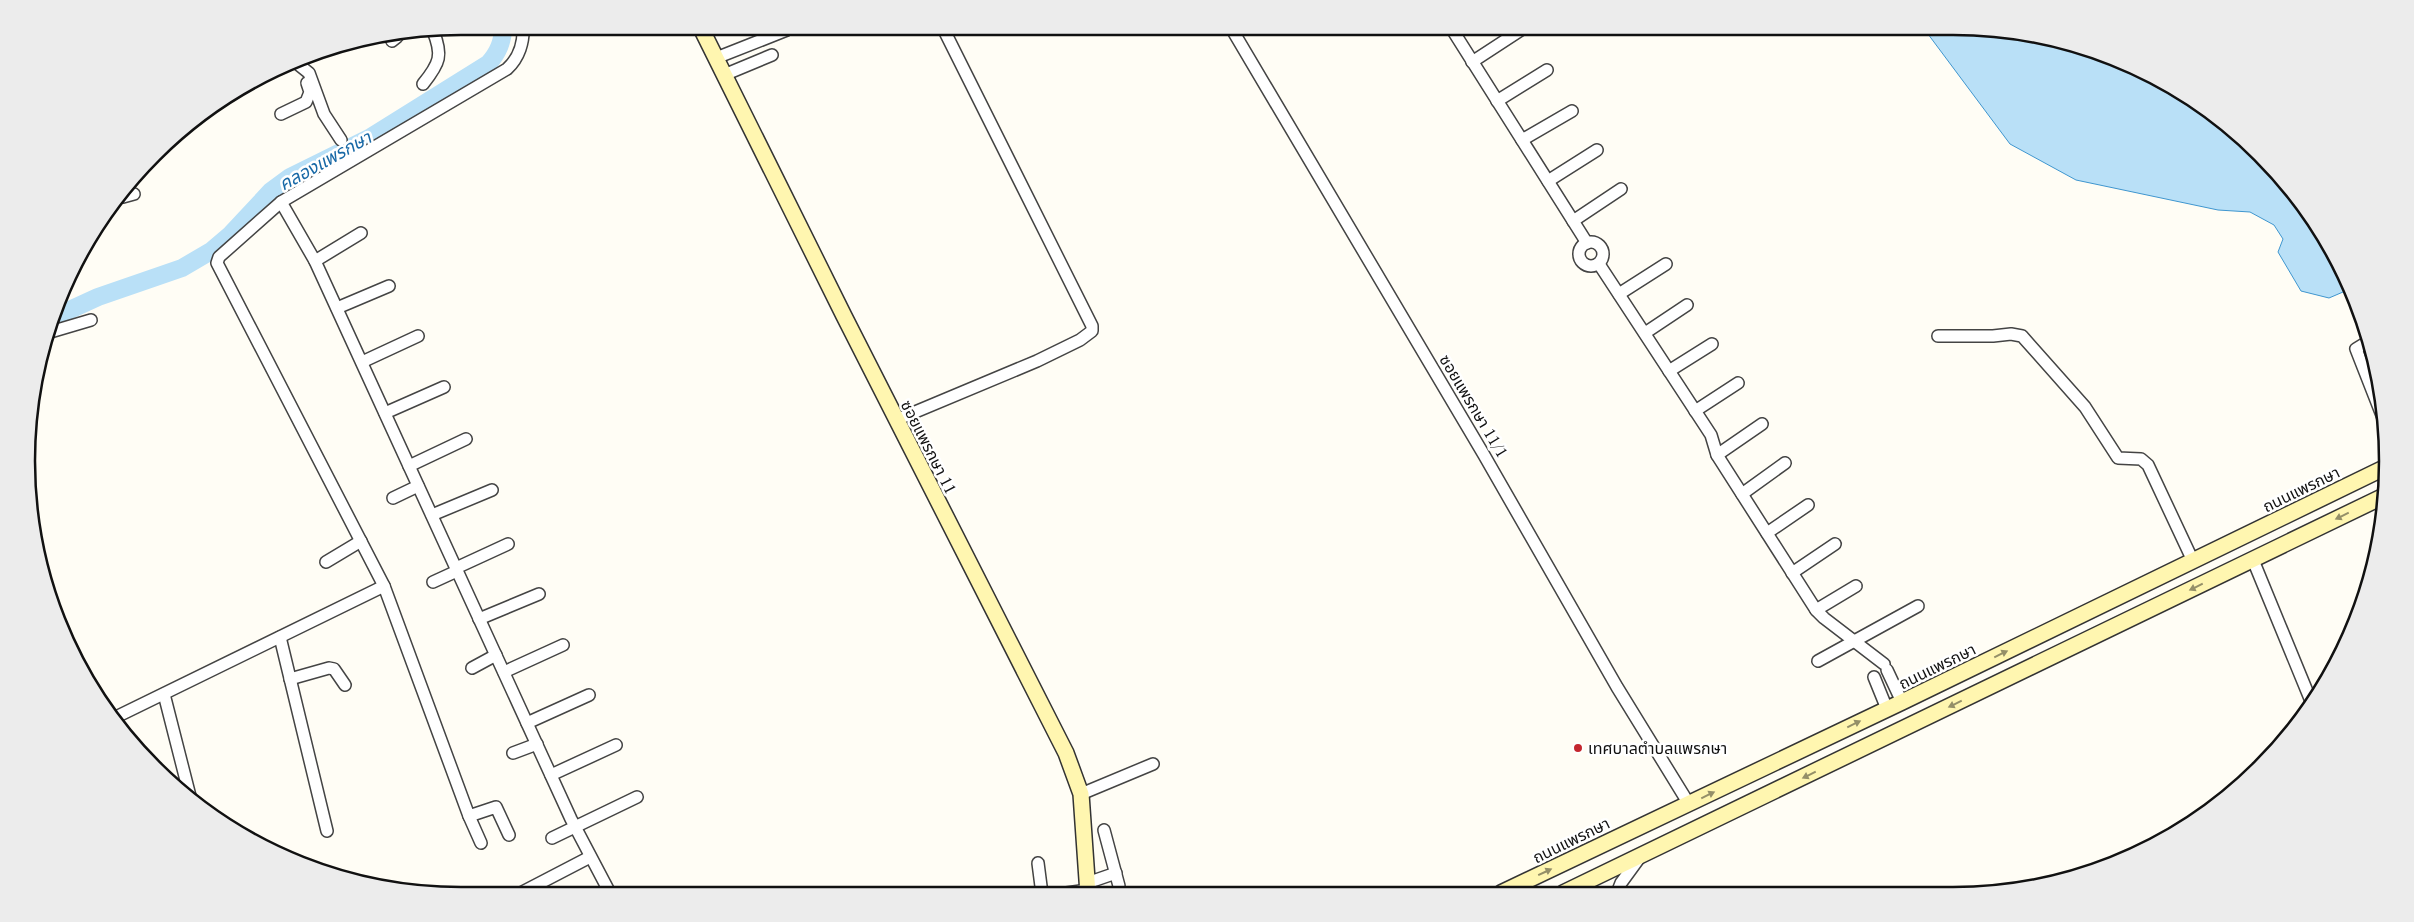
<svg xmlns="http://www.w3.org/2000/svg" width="2414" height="922" font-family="'PT Serif','Noto Sans Thai',serif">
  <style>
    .water { fill: #b9e0f7; stroke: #3f96cf }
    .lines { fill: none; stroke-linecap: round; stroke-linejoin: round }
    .river { stroke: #b9e0f7; stroke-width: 18 }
    .street-casing { stroke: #444; stroke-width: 14 }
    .secondary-casing { stroke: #333; stroke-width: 18 }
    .street { stroke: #fff; stroke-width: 11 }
    .secondary { stroke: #fff6b0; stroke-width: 15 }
    .oneway { fill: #948f68 }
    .poi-dot { fill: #c4262e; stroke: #fff; stroke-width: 2 }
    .labels { text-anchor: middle; stroke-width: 5; stroke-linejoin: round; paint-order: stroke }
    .street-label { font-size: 16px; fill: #111; stroke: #fff }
    .poi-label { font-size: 16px; fill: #111; stroke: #fff; text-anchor: start }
    .water-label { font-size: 18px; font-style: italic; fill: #1768a6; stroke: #fff }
    .rim { fill: none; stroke: #111; stroke-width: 2.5 }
  </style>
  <rect width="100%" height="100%" fill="#fffdf5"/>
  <path class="water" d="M1922,26H1953L2066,41L2146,71L2218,116L2280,175L2330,244L2350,289L2329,298L2301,291L2278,252L2283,239L2274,225L2250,212L2218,210L2076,180L2010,144Z"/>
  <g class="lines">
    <path class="river" d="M50,319L98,297L182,268L211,251L231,234L271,191L290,177L371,137L488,64C499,52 502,42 504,26"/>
    <g class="street-casing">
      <g id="street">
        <path d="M1230,26L1484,455L1617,687L1689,804"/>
        <path d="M1450,26L1587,243"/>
        <path d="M392,41L397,37"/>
        <path d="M716,58L787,30"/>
        <path d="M1472,62L1521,30"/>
        <path d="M299,65L309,73L324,114L341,140"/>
        <path d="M724,75L772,55"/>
        <path d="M423,84C440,63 443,55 433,31"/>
        <path d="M1497,101L1547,70"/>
        <path d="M281,114L306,102L310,92L307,83"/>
        <path d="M1522,140L1572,111"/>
        <path d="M1548,181L1597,150"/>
        <path d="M123,197L134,194"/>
        <path d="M281,202L315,261L571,819L611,895"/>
        <path d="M1573,221L1621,189"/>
        <circle cx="1591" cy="254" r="12"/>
        <path d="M315,261L361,233"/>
        <path d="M1599,264L1711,435L1717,455L1816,610L1824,618L1884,664"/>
        <path d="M1619,294L1666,264"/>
        <path d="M337,308L389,286"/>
        <path d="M47,333L91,320"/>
        <path d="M1645,333L1687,305"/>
        <path d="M1938,336H1993L2011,334L2022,336L2085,407L2118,458L2141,459L2148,465L2193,561"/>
        <path d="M2369,341L2356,349L2385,423"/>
        <path d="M362,362L418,336"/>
        <path d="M1669,371L1712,344"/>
        <path d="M1695,411L1738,383"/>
        <path d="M385,413L444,387"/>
        <path d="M896,420L1037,361L1080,340L1092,331V326L942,26"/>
        <path d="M1717,455L1762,424"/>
        <path d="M409,466L466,439"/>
        <path d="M1742,494L1785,463"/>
        <path d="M393,498L418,486"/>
        <path d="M432,515L492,490"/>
        <path d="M1767,533L1808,505"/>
        <path d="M2253,560L2311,701"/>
        <path d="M326,562L361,541"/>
        <path d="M456,568L508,544"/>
        <path d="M1792,573L1835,544"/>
        <path d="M433,582L457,571"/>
        <path d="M1816,610L1856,586"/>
        <path d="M479,619L539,594"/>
        <path d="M280,637L327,831"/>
        <path d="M1818,661L1918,606"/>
        <path d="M472,668L496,655"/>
        <path d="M1887,670L1902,702"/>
        <path d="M504,672L563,645"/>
        <path d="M1874,677L1887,709"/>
        <path d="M290,679L329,668L334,669L345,685"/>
        <path d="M164,694L191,800"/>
        <path d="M114,718L384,586"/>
        <path d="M527,723L589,695"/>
        <path d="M513,753L537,744"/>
        <path d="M551,775L616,745"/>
        <path d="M1081,794L1153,764"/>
        <path d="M469,816L481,843"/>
        <path d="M1104,830L1119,886"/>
        <path d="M509,835L496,807L469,816L384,586L217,263L219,257L281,202L507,69C519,58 524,42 523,26"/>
        <path d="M552,838L637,797"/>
        <path d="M1038,863L1042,894"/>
        <path d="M1586,882L1590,893"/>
        <path d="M1087,883L1116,873"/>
        <path d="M1617,893L1621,883L1640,857"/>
        <path d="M1059,894L1088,890"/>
        <path d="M515,896L590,857"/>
      </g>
    </g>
    <g class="secondary-casing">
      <g id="secondary">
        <path d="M700,26L844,316L1066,753L1081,794L1088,894"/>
        <path d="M1501,893L1902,702L2386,467"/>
        <path d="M1563,893L2386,495"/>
      </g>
    </g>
    <use href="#street" class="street"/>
    <use href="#secondary" class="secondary"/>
  </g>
  <defs><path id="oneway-solid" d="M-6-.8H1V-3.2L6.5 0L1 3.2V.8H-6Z" transform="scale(1.25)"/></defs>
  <g class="oneway">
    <use href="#oneway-solid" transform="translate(2342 516) rotate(154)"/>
    <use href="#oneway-solid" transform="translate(2196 587) rotate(154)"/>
    <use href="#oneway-solid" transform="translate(2001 654) rotate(-26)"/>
    <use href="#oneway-solid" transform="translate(1955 704) rotate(154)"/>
    <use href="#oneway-solid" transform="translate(1854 724) rotate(-26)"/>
    <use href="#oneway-solid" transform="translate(1809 775) rotate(154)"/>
    <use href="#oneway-solid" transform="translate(1708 795) rotate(-26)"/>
    <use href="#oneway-solid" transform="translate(1545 872) rotate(-25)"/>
  </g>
  <circle class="poi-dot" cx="1578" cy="748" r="5"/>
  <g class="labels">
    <g class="street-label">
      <text transform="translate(1474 406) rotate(59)" y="6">ซอยแพรกษา 11/1</text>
      <text transform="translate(929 447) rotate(63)" y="6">ซอยแพรกษา 11</text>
      <text transform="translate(2301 489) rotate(-26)" y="6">ถนนแพรกษา</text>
      <text transform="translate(1937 666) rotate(-26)" y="6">ถนนแพรกษา</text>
      <text transform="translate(1571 840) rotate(-26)" y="6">ถนนแพรกษา</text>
    </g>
    <g class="poi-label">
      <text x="1588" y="754">เทศบาลตำบลแพรกษา</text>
    </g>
    <g class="water-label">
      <text transform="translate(325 161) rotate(-29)" y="6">คลองแพรกษา</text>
    </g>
  </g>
  <path d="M0 0H2414V922H0ZM461 35H1953A426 426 0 0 1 2379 461V461A426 426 0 0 1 1953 887H461A426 426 0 0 1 35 461V461A426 426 0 0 1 461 35Z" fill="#ececec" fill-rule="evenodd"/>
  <path class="rim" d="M461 35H1953A426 426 0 0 1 2379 461V461A426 426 0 0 1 1953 887H461A426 426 0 0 1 35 461V461A426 426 0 0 1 461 35Z"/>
</svg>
